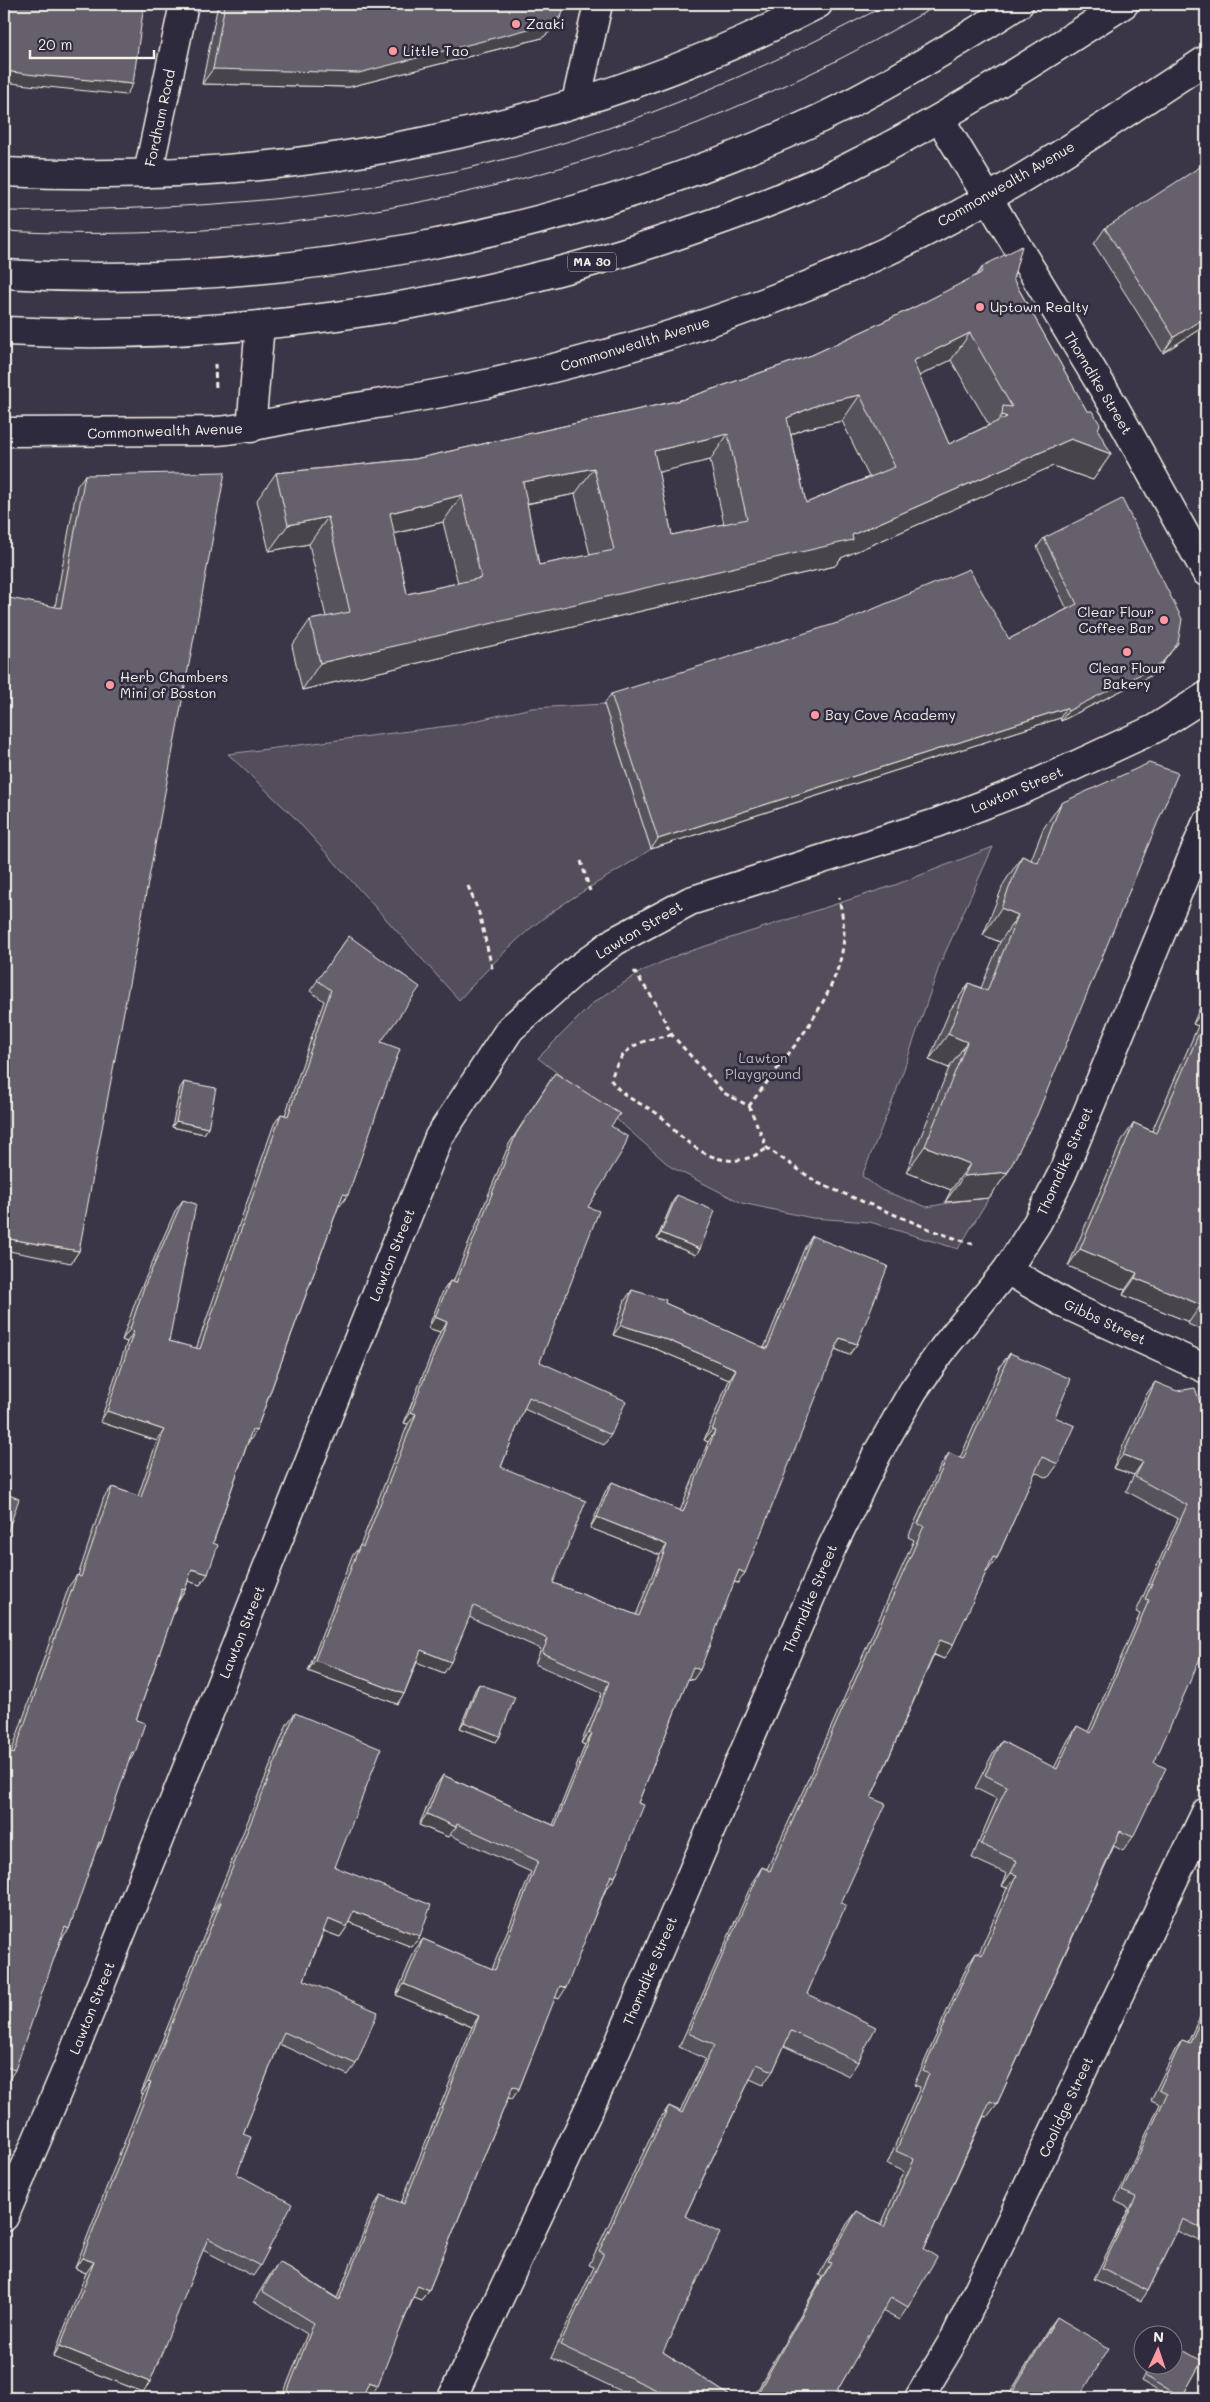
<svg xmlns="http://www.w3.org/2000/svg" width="1210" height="2402" font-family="Mali,sans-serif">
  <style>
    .green { fill: #534e5c; stroke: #a4a0a2 }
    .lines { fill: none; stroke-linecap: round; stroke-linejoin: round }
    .minor-casing { stroke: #f4f1e8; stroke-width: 31 }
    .tertiary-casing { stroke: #f4f1e8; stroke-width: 31 }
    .primary-casing { stroke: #f4f1e8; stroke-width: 31 }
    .path { stroke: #f4f1e8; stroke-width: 3; stroke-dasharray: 5 4; stroke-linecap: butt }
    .minor { stroke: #2f2a3d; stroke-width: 28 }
    .tertiary { stroke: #2f2a3d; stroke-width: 28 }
    .primary { stroke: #2f2a3d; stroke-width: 28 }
    .tram { stroke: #f4f1e8; stroke-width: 1 }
    .wall { fill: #57535d; stroke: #f4f1e8; fill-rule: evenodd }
    .shaded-wall { fill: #47444c; stroke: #f4f1e8 }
    .building { fill: #65616c; stroke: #f4f1e8; fill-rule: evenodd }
    .poi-dot { fill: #ff9aa2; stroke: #2f2a3d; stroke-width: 2 }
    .labels { text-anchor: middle; stroke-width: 5; stroke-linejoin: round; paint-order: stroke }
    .shield { fill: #2f2a3d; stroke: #b9b5b5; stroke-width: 1 }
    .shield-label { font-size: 12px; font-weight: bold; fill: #f4f1e8 }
    .poi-label { font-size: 14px; fill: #f4f1e8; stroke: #2f2a3d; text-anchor: start }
    .street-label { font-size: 14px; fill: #f4f1e8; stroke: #2f2a3d }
    .park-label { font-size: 14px; fill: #bcb8b7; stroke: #2f2a3d }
  </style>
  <rect width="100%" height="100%" fill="#3b3647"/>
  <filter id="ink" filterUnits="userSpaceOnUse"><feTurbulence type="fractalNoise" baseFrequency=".02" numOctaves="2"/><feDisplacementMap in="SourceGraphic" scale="10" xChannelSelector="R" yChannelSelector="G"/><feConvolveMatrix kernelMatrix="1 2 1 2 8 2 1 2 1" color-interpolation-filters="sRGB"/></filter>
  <g filter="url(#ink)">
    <g class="green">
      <path d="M604,704L651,849C615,874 576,893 541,920C511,943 485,972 459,1000L293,816L228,754L456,725L532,708Z"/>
      <path d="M993,847L940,964L896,1092L862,1176L881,1190L927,1207L959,1201L989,1198L958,1249L870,1222L812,1218L742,1203L671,1167L621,1123L538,1058L593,1003L642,971L678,955L895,885Z"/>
    </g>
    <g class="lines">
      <g class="minor-casing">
        <g id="minor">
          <path d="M576,102L598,4"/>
          <path d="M4,172C283,186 570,133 818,4"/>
          <path d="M148,173L184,4"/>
          <path d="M4,432L216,431C254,428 290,418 327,412C380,403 433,396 486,384C622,354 757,311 883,253C997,200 1102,128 1206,60"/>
          <path d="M1007,1270L1067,1305L1206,1369"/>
          <path d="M4,2217L69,2064L439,1137L510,1029L575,971L615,941L690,901L936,823L1022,790L1154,729L1206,696"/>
          <path d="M919,2398L956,2336L1206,1812"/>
        </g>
      </g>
      <g class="tertiary-casing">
        <g id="tertiary">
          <path d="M940,119L1115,408L1206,572"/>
          <path d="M452,2398L611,2062L832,1547L877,1454L913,1391L945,1346L1007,1270L1037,1223L1062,1174L1206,824"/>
        </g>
      </g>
      <g class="primary-casing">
        <g id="primary">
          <path d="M4,274C278,291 570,235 819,119C888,86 955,45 1019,4"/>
          <path d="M4,331C227,342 451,310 663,240C725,219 788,197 847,168C943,120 1034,62 1124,4"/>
          <path d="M251,428L260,325"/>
        </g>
      </g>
      <g class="path">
        <path d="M215,364L216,390"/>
        <path d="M581,861L590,891"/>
        <path d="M468,886L479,913L493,972"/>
        <path d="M634,971L654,1000L672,1035L724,1093L749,1106L767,1148L818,1183L939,1233L976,1245"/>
        <path d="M672,1035C639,1040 620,1047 611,1080C626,1102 646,1103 664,1119C669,1123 672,1129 677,1133C704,1158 735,1172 767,1148"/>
        <path d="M749,1106C783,1059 842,996 844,935C844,923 841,909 839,897"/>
      </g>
      <use href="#minor" class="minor"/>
      <use href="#tertiary" class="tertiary"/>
      <use href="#primary" class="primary"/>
      <g class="tram">
        <path d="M4,211C36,212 69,210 101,209C250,206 399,190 543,149C663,114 778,62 888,4"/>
        <path d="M4,231C209,242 419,216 614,151C642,142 671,134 698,123C741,105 786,86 828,65C866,46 903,24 940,4"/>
      </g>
    </g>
    <g class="wall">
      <path d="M218,4H564L552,30L542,38L349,87L202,84Z"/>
      <path d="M1105,228L1206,325L1163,353L1094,244Z"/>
      <path d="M983,266L1013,279L1111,454L1093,480L1053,466L841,558L835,566L302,690L292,646L310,620L326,617L309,544L269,551L257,500L276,473L415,459L681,400L812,355L917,306L976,276ZM951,360L989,425L949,444L919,376ZM842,421L869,477L806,503L791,435L803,429ZM710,460L724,524L672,535L658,472ZM575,494L590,555L539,565L527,504ZM443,522L458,583L407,594L394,534Z"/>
      <path d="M85,475L79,1251L71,1263L55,607L77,486Z"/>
      <path d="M1044,538L1171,652L1154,674L1061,721L1060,718L651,849L604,704L611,694L1009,639L1067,609L1037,547Z"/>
      <path d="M1061,803L1008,1172L989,1198L945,1202L951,1190L906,1172L949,1068L929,1060L950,1010L969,983L981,988L1000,942L983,935L1004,883L1022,856L1031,860L1043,829Z"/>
      <path d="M349,936L381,1042L340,1206L339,1205L256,1431L248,1442L213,1543L208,1574L200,1585L188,1581L185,1590L178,1600L136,1720L135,1753L128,1762L101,1843L95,1851L69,1929L61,1939L8,2081L4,2080V1763L11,1753L69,1586L77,1575L78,1576L104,1497L112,1487L138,1496L157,1441L100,1422L127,1342L122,1340L137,1297L175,1211L183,1200L169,1341L196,1349L274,1124L281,1114L285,1115L324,1001L310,991Z"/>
      <path d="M1206,993V1332L1188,1324L1189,1322L1123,1295L1125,1290L1068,1266L1122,1140L1134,1123L1152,1131L1198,1026L1193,1024Z"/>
      <path d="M555,1073L611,1126L588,1207L540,1362L611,1435L604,1445L524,1409L501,1467L553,1583L636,1615L660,1555L590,1528L605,1492L612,1482L680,1511L708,1442L704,1440L729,1380L656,1349L613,1335L625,1300L632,1290L665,1303L764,1348L805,1247L812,1236L857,1344L849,1355L835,1349L738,1583L734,1582L693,1680L688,1679L638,1803L615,1877L608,1887H607L559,1999L555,1997L519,2089L512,2099L508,2098L429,2290L421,2300L414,2297L371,2396L364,2393L362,2398H279L280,2396L282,2397L307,2334L254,2301L271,2273L279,2262L337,2298L374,2206L381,2195L401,2203L472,2027L396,1995L415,1950L423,1939L492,1969L531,1872L450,1835L448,1837L419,1825L436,1786L443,1775L553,1825L585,1745L581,1743L602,1693L535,1664L541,1649L469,1617L444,1673L417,1662L404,1694L397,1704L308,1671L352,1556L360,1546L408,1424L404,1423L440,1332L428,1328L443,1291L450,1281L453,1282L509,1144Z"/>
      <path d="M184,1082L208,1128L204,1134L172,1127L180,1088Z"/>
      <path d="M677,1195L700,1249L696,1255L657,1239L673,1201Z"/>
      <path d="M1010,1353L1055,1417L1058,1464L1048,1478L1035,1472L997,1558L987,1572H986L944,1659L934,1655L871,1798L841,1903L807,1994L858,2062L849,2076L784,2046L773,2071L763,2085L750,2079L685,2216L663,2352L733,2398H636L551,2358L594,2267L589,2265L659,2120L669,2106L680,2111L705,2059L679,2047L753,1881L762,1867L767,1869L805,1786L914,1540L908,1537L940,1467L949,1453L960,1458L1000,1366Z"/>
      <path d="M1155,1382L1201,1405L1154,1763L1133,1837L1123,1851L1114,1846L997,2104L987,2117L984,2116L924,2249L908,2307L899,2320L882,2311L833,2398H753L822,2277L819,2275L847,2224L857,2211L881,2225L904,2172L887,2164L920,2087L914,2085L967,1966L976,1952L979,1953L1007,1888L1002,1886L1007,1874L972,1858L997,1799L975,1788L992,1755L1002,1741L1054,1768L1068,1740L1077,1726L1088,1732L1140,1614L1136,1612L1178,1519L1126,1491L1134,1475L1113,1468L1146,1395Z"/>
      <path d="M479,1684L500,1736L496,1742L460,1728L475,1690Z"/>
      <path d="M295,1713L335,1867L420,1936L412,1947L349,1922L347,1927L340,1937L324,1931L304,1980L356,2064L348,2075L279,2044L243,2134L237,2174L260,2266L253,2276L203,2250L143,2392L53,2357L86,2273L75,2268L143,2094L141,2093L213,1913L211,1912L287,1724Z"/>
      <path d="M1206,2004V2230L1199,2241L1177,2231L1148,2291L1141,2301L1094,2279L1129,2208L1115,2201L1160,2104L1151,2100L1175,2050L1182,2040L1188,2042Z"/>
      <path d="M1057,2317L1079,2398H1007L1049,2328Z"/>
      <path d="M1202,2361L1181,2398H1170L1141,2381L1150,2364H1172Z"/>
    </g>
    <g class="shaded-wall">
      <path d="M642,4H647L639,7Z"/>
      <path d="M562,15L552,30L542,38L349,87L202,84L213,69Z"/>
      <path d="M4,71L133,84L126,95L28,85L4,82Z"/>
      <path d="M1206,317V325L1163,353L1174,337Z"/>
      <path d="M970,333L951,360L895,388L913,361Z"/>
      <path d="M860,395L842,421L803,429L769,445L787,418L822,403Z"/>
      <path d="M1002,415L1007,417L983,441Z"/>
      <path d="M728,434L710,460L635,478L654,451Z"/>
      <path d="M1071,439L1111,454L1093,480L1053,466L841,558L835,566L302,690L320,663L852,535Z"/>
      <path d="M594,468L575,494L504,508L523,482Z"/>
      <path d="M462,495L443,522L371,539L390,513Z"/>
      <path d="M328,517L309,544L269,551L288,525Z"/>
      <path d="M1178,643L1154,674L1061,721L1068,711Z"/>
      <path d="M1066,708L1060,718L651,849L658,839Z"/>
      <path d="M1001,908L1018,915L1000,942L983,935Z"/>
      <path d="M1205,1007L1206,1008V1014L1198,1026L1193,1024Z"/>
      <path d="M948,1034L967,1042L949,1068L929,1060Z"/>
      <path d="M176,1121L208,1128L204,1134L172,1127Z"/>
      <path d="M925,1146L970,1164L951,1190L906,1172Z"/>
      <path d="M1008,1172L989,1198L945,1202L964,1176Z"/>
      <path d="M343,1194L348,1195L340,1206L336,1204Z"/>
      <path d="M661,1233L700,1249L696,1255L657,1239Z"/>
      <path d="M4,1238L79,1251L71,1263L4,1250Z"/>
      <path d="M1080,1249L1137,1273L1125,1290L1068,1266Z"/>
      <path d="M1135,1278L1201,1305L1189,1322L1123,1295Z"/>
      <path d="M435,1317L447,1322L440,1332L428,1328Z"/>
      <path d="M621,1325L663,1338L736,1369L729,1380L656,1349L613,1335Z"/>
      <path d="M130,1329L134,1331L127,1342L122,1340Z"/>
      <path d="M840,1338L857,1344L849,1355L833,1348Z"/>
      <path d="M107,1411L164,1430L157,1441L100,1422Z"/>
      <path d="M411,1412L416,1414L408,1424L404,1423Z"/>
      <path d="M252,1430L256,1431L249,1442L245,1441Z"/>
      <path d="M712,1430L715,1431L708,1442L704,1440Z"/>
      <path d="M1123,1455L1143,1462L1134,1475L1113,1468Z"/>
      <path d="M597,1517L667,1545L660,1555L590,1528Z"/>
      <path d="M4,1530L8,1531L4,1537Z"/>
      <path d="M192,1569L208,1574L200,1585L185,1580Z"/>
      <path d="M739,1570L745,1573L738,1583L732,1581Z"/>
      <path d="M182,1589L185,1590L178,1601Z"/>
      <path d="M940,1640L953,1645L944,1659L931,1653Z"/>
      <path d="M421,1650L451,1662L444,1673L414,1661Z"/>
      <path d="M315,1660L404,1694L397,1704L308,1671Z"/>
      <path d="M693,1667L700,1670L693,1680L686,1678Z"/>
      <path d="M464,1722L500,1736L496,1742L460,1728Z"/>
      <path d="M589,1733L592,1734L585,1745L581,1743Z"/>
      <path d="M132,1752L135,1753L127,1764Z"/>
      <path d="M427,1814L456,1827L448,1837L419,1825Z"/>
      <path d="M99,1842L101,1843L94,1853Z"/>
      <path d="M1011,1873L1017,1875L1007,1888L1002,1886Z"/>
      <path d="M611,1875L615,1877L608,1887L604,1886Z"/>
      <path d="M219,1901L221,1902L213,1913L211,1912Z"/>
      <path d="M353,1911L420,1936L412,1947L346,1921Z"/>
      <path d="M328,1919L347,1927L340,1937L321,1930Z"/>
      <path d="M65,1927L69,1929L61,1939L57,1938Z"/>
      <path d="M404,1984L479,2016L472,2027L396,1995Z"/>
      <path d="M560,1986L566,1988L559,1999L553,1996Z"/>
      <path d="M4,2066L15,2070L8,2081L4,2080Z"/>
      <path d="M148,2082L151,2083L143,2094L141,2093Z"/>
      <path d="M513,2086L519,2089L512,2099L506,2097Z"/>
      <path d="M82,2258L94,2262L86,2273L75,2268Z"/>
      <path d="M418,2285L429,2290L421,2300L411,2296Z"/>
      <path d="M60,2346L150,2382L143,2392L53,2357Z"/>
      <path d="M369,2382L378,2385L371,2396L362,2392Z"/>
    </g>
    <g class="building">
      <path d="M4,4H144L133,84L35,75L4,71Z"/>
      <path d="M225,4H564L562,15L552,23L359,73L213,69Z"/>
      <path d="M1206,163V317L1174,337L1105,228Z"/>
      <path d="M1022,246L1013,279L1087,411H1092L1100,424L1098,430L1111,454L1071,439L852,535L853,540L320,663L310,620L350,612L328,517L288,525L276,473L415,459L681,400L812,355L917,306L981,273L983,266ZM970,333L1012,407L1003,406L1002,415L1007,417L949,444L913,361ZM860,395L895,467L806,503L787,418L822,403ZM728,434L747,519L672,535L654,451ZM594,468L614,550L539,565L523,482ZM462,495L481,578L407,594L390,513Z"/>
      <path d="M225,472L79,1251L4,1238V597L61,608L85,475Z"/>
      <path d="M1122,499L1182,619L1178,643L1161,664L1068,711L1066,708L658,839L611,694L847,620L969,569L1009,639L1077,604L1044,538Z"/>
      <path d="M1149,763L1178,773L1037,1115L1008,1172L964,1176L970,1164L925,1146L967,1042L948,1034L969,983L987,991L1018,915L1001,908L1022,856L1038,863L1061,803Z"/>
      <path d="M349,936L420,987L381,1042L400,1049L377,1112L348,1195L343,1194L256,1431L252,1430L213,1543L218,1545L208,1574L192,1569L185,1590L182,1589L136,1720L145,1723L135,1753L132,1752L101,1843L99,1842L69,1929L65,1927L15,2070L4,2066V1773L11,1753L14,1754L77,1575L81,1577L112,1487L141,1497L164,1430L107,1411L134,1331L130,1329L144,1287L183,1200L196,1204L169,1341L200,1349L281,1114L288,1116L331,990L317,980Z"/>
      <path d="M1206,1017V1310L1200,1307L1201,1305L1135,1278L1137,1273L1080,1249L1134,1123L1156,1133Z"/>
      <path d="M555,1073L620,1114L611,1126L628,1137L623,1150L588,1207L599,1211L540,1362L626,1401L611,1435L529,1397L501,1467L586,1501L553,1583L639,1616L667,1545L597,1517L612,1482L683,1512L715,1431L712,1430L736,1369L663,1338L621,1325L632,1290L666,1300L665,1303L767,1349L812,1236L888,1266L857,1344L840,1338L745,1573L739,1570L700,1670L693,1667L638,1803L644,1805L615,1877L611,1875L566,1988L560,1986L519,2089L513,2086L429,2290L418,2285L378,2385L369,2382L362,2398H279L280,2396L285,2398L314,2323L262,2291L279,2262L339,2300L381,2195L404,2204L479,2016L404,1984L423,1939L495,1970L538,1861L457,1824L456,1827L427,1814L443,1775L555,1826L592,1734L589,1733L609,1682L542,1653L548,1639L474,1606L451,1662L421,1650L404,1694L315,1660L360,1545L363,1547L416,1414L411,1412L447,1322L435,1317L450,1281L456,1283L516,1134Z"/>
      <path d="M184,1082L216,1088L208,1128L176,1121Z"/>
      <path d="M677,1195L715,1211L700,1249L661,1233Z"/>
      <path d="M1010,1353L1071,1379L1055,1417L1075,1426L1058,1464L1042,1457L997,1558L993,1557L953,1645L940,1640L871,1798L886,1804L841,1903L846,1905L807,1994L876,2027L858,2062L791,2031L773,2071L757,2064L685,2216L720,2233L663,2352L733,2398H674L560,2345L604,2253L599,2251L669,2106L682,2113L714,2045L688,2033L762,1867L770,1871L814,1773L924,1526L918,1524L949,1453L963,1459Z"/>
      <path d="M1155,1382L1177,1391L1195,1388L1201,1405L1206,1407V1645L1154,1763L1166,1768L1133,1837L1120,1831L997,2104L990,2101L924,2249L937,2257L908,2307L891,2297L833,2398H755L831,2263L828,2262L857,2211L884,2227L914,2159L896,2151L929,2074L923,2071L976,1952L982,1955L1017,1875L1011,1873L1017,1861L981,1844L1007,1786L985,1775L1002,1741L1057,1769L1077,1726L1091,1733L1149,1600L1145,1599L1187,1505L1135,1477L1143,1462L1123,1455Z"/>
      <path d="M4,1493L19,1499L8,1531L4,1530Z"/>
      <path d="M479,1684L515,1697L500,1736L464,1722Z"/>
      <path d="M295,1713L381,1749L335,1867L431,1905L420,1936L353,1911L347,1927L328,1919L304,1980L378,2012L356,2064L284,2032L243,2134L251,2137L237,2174L292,2204L260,2266L208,2238L150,2382L60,2346L94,2262L82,2258L151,2083L148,2082L221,1902L219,1901Z"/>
      <path d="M1206,2009V2230L1183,2219L1148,2291L1102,2268L1136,2197L1122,2191L1167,2094L1159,2090L1182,2040L1190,2043Z"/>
      <path d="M1057,2317L1109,2348L1079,2398H1021L1012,2393Z"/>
      <path d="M1172,2344L1202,2361L1182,2397L1145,2376L1151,2364H1172Z"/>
    </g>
  </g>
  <g class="poi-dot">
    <circle cx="516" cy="24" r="5"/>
    <circle cx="393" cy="51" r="5"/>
    <circle cx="980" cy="307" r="5"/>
    <circle cx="1164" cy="620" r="5"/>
    <circle cx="1127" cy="652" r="5"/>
    <circle cx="110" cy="685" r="5"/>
    <circle cx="815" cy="715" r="5"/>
  </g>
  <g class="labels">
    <rect class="shield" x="568" y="252.5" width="48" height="19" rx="4"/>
    <g class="shield-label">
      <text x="592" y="266">MA 30</text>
    </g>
    <g class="poi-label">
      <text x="526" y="29">Zaaki</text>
      <text x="403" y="56">Little Tao</text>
      <text x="990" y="312">Uptown Realty</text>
      <text x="1154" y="617" text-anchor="end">Clear Flour<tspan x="1154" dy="16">Coffee Bar</tspan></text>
      <text x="1127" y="673" text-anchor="middle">Clear Flour<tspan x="1127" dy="16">Bakery</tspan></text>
      <text x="120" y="682">Herb Chambers<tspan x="120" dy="16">Mini of Boston</tspan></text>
      <text x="825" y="720">Bay Cove Academy</text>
    </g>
    <g class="street-label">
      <text transform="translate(160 118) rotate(-78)" y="5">Fordham Road</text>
      <text transform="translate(1006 184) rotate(-30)" y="5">Commonwealth Avenue</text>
      <text transform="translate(635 344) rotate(-17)" y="5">Commonwealth Avenue</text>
      <text transform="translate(1098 383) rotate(59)" y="5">Thorndike Street</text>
      <text transform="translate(165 431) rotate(-2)" y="5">Commonwealth Avenue</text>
      <text transform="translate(1017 790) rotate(-23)" y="5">Lawton Street</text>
      <text transform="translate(639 930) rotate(-31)" y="5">Lawton Street</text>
      <text transform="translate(1065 1161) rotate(-66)" y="5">Thorndike Street</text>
      <text transform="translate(392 1255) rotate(-68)" y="5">Lawton Street</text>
      <text transform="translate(1105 1322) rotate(25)" y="5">Gibbs Street</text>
      <text transform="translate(810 1599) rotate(-67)" y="5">Thorndike Street</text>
      <text transform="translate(242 1632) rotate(-68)" y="5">Lawton Street</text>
      <text transform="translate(650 1971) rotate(-67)" y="5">Thorndike Street</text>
      <text transform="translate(92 2008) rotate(-68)" y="5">Lawton Street</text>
      <text transform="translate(1066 2107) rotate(-65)" y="5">Coolidge Street</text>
    </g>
    <g class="park-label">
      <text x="763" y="1063">Lawton<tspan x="763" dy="16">Playground</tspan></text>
    </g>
  </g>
  <rect width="1210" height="2402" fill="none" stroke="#2f2a3d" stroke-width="20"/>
  <rect x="10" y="10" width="1190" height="2382" fill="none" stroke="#f4f1e8" stroke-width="2" filter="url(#ink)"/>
  <g transform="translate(1158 2350) rotate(3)"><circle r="24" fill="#2f2a3d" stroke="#7e7a81"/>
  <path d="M0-4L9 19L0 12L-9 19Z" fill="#ff9aa2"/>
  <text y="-8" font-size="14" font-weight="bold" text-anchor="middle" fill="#f4f1e8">N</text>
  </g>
  <path d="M30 50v8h124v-8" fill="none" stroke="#f4f1e8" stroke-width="2.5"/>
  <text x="38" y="50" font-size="15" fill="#f4f1e8" stroke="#2f2a3d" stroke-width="4" paint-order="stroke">20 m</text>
</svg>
